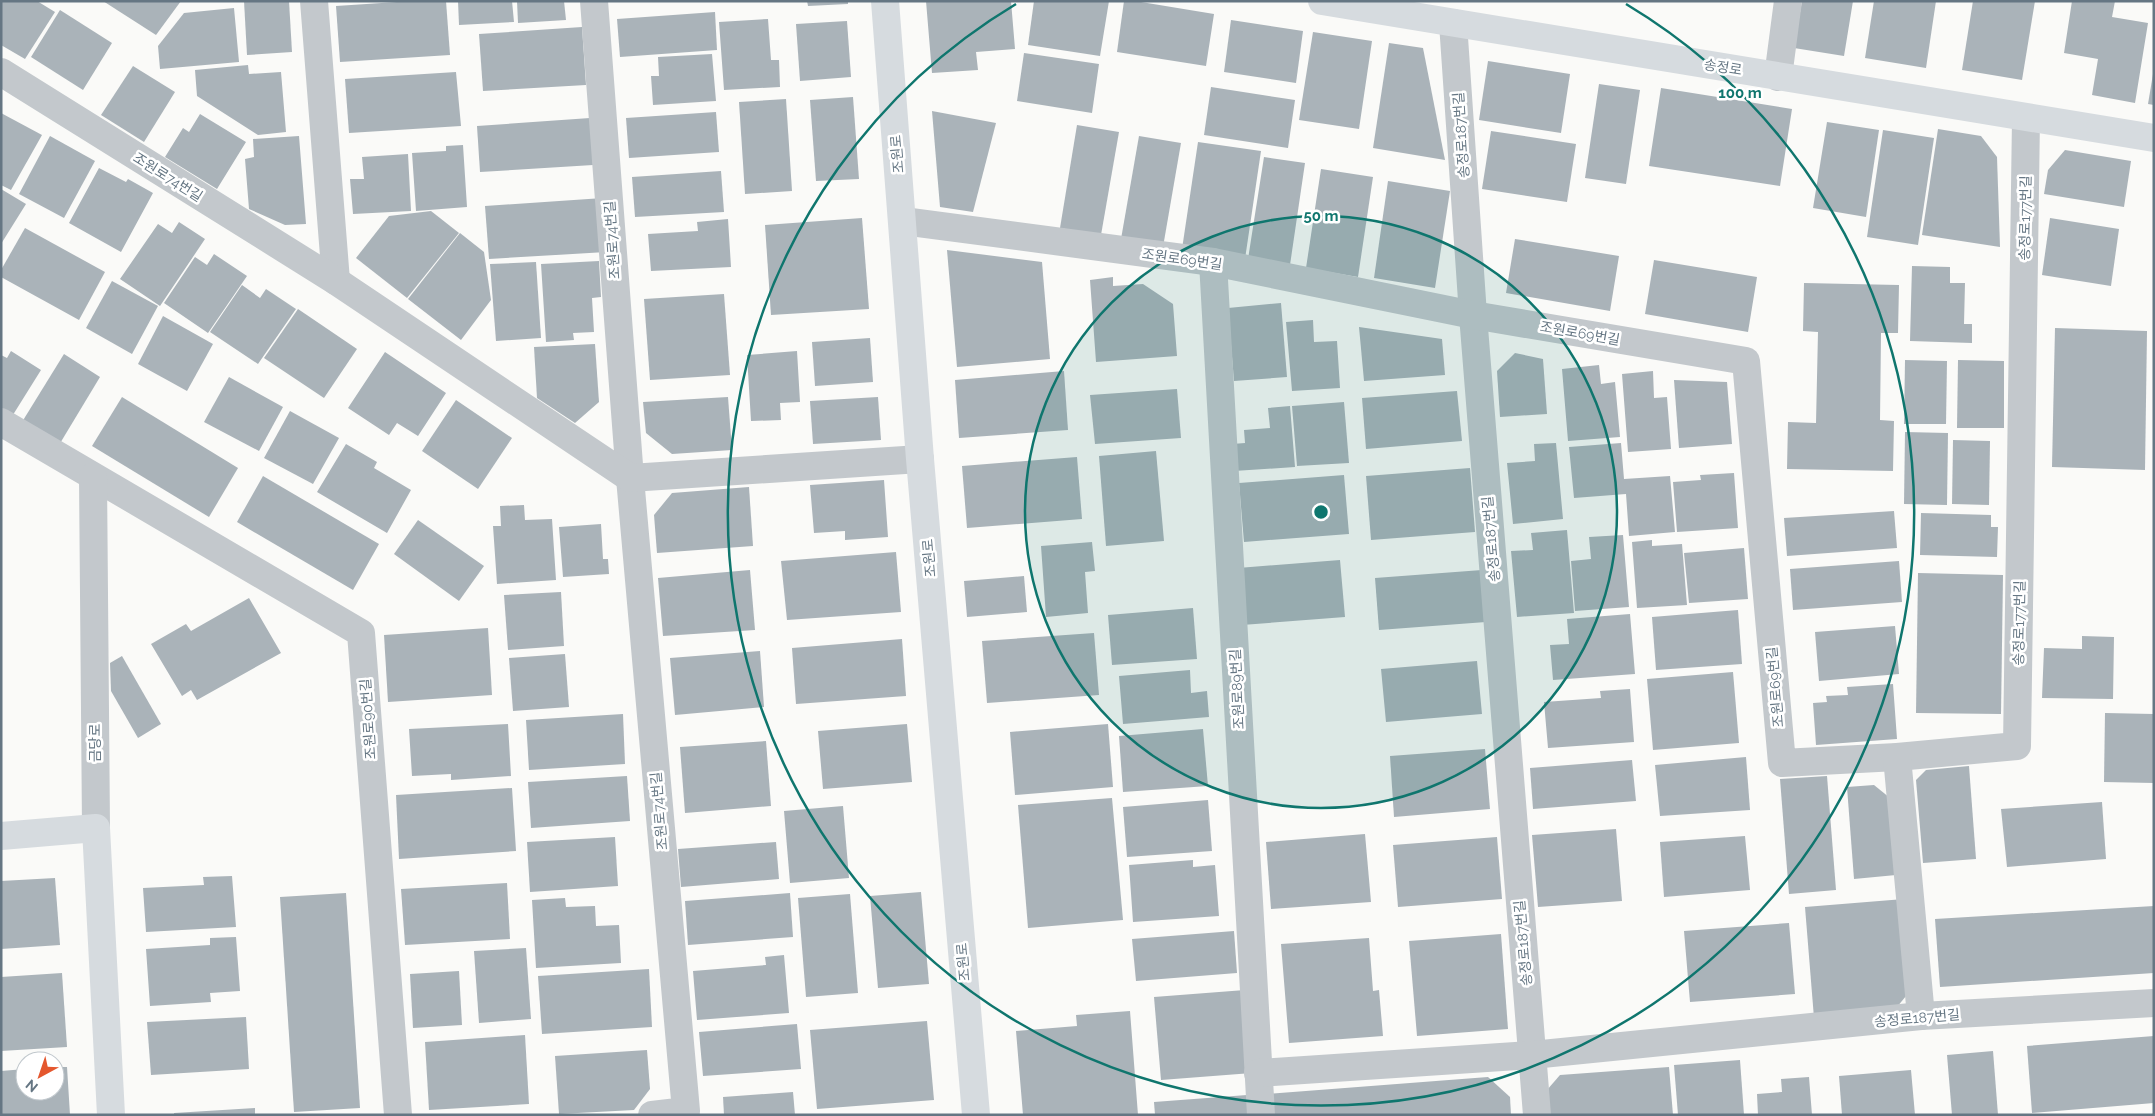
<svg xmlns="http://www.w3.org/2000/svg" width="2155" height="1116" font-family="Raleway,'Noto Sans KR',sans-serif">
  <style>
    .building { fill: #aab3b9 }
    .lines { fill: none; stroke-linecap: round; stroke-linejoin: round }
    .street { stroke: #c3c8cc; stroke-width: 28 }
    .secondary { stroke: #d6dbdf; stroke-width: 28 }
    .ring { fill: none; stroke: #0f766e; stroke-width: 2.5 }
    .labels { text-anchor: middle; stroke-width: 5; stroke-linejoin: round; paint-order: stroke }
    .street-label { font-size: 14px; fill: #657683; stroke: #fff }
    .centre { fill: #0f766e; stroke: #fff; stroke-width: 2.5 }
    .ring-label { font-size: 15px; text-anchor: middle; font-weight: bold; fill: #0f766e; stroke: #fff; stroke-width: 5; stroke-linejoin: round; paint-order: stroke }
  </style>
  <rect width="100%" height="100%" fill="#fafaf8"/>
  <g class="building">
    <path d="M1,1H37L55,12L25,59L1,45Z"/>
    <path d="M103,1H181L156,35Z"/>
    <path d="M244,1H289L292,52L247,55Z"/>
    <path d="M412,1H446L450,55L340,62L336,6Z"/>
    <path d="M458,1H512L514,22L459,25Z"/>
    <path d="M517,1H564L566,20L518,23Z"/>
    <path d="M807,1H848V4L808,6Z"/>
    <path d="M926,1H1011L1015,49L976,52L978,70L932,73Z"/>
    <path d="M1034,1H1109L1100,56L1028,45Z"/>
    <path d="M1124,1H1135L1214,14L1206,66L1117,52Z"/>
    <path d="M1802,1H1853L1844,56L1794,48Z"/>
    <path d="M1874,1H1936L1926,68L1865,58Z"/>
    <path d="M1973,1H2035L2022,80L1962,70Z"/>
    <path d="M2072,1H2115L2112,17L2148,23L2135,103L2092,95L2098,59L2064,53Z"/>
    <path d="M234,8L239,62L160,69L158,46L184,13Z"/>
    <path d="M60,10L112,43L83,90L31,57Z"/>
    <path d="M715,12L717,50L620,57L617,19Z"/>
    <path d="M768,19L771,60H779L780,87L724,90L719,22Z"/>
    <path d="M1231,20L1303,31L1296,83L1224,72Z"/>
    <path d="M847,21L851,77L800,81L796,24Z"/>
    <path d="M582,27L586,85L483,91L479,34Z"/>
    <path d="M1313,32L1372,41L1359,129L1299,120Z"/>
    <path d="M1389,43L1423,48L1445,160L1373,148Z"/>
    <path d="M1024,53L1099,64L1092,113L1017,101Z"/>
    <path d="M712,54L716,101L653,105L651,76H659L658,57Z"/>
    <path d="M1488,61L1570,74L1561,133L1479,120Z"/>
    <path d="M248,65L249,74L281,72L286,132L258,135L197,96L195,70Z"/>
    <path d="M133,66L175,92L144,142L101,115Z"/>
    <path d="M456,72L461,126L349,133L345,79Z"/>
    <path d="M2153,74H2154V105L2148,104Z"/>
    <path d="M1599,84L1640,90L1626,184L1585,178Z"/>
    <path d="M1211,87L1295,100L1288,148L1204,135Z"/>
    <path d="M1661,88L1792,109L1780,186L1649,166Z"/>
    <path d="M853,97L859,179L816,181L810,100Z"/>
    <path d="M786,99L792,191L745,194L739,102Z"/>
    <path d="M932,111L996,123L973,212L940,207Z"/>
    <path d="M716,112L719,152L629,158L626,118Z"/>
    <path d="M1,113L42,135L11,190L1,185Z"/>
    <path d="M200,114L246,142L217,189L165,157L183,128L189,132Z"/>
    <path d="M590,118L593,165L480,172L477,126Z"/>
    <path d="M1827,122L1879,130L1866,217L1813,208Z"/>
    <path d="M1077,125L1119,132L1101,235L1060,228Z"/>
    <path d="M1938,129L1981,136L1997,157L2000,247L1922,235Z"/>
    <path d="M1883,130L1934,138L1918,245L1867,237Z"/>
    <path d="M1491,131L1576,144L1567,202L1482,189Z"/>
    <path d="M50,136L95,161L64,218L19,194Z"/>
    <path d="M299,136L306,224L285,225L249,209L245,159L254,157L253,139Z"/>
    <path d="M1139,136L1181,143L1163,247L1121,239Z"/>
    <path d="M1198,142L1261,151L1245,259L1182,249Z"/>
    <path d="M463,145L467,207L416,211L412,153L446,151V146Z"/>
    <path d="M2065,150L2131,161L2124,207L2044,194L2048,170Z"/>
    <path d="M408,154L411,211L353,214L350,179H364L362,157Z"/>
    <path d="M1264,157L1305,163L1290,265L1248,259Z"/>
    <path d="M99,168L126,182L128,179L153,193L121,252L69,223Z"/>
    <path d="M1321,169L1373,177L1358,277L1306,268Z"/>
    <path d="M721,171L724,212L635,217L632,177Z"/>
    <path d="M1388,181L1450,191L1435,288L1374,278Z"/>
    <path d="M1,189L26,204L1,244Z"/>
    <path d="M603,198L606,252L489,259L485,206Z"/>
    <path d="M431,211L459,233L407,298L356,258L389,216Z"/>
    <path d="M862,218L869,309L771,315L765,225Z"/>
    <path d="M2050,218L2119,229L2111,286L2042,275Z"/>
    <path d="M728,219L731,267L651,271L648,234L698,231L697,222Z"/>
    <path d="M179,222L205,239L160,306L120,279L158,224L172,233Z"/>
    <path d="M25,228L105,272L79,320L1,277V270Z"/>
    <path d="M460,233L484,252L491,300L461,340L408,299Z"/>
    <path d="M1515,239L1619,256L1610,311L1506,293Z"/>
    <path d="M947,250L1042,262L1050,359L957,367Z"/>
    <path d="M214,254L247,276L208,333L164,303L195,257L207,265Z"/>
    <path d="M1654,260L1757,277L1748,332L1645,314Z"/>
    <path d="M599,261L601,297L592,298L594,332L573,333L574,340L546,342L541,264Z"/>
    <path d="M536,262L541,338L496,341L490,264Z"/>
    <path d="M1912,266L1950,267V283H1965L1964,324H1972V343L1910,341Z"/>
    <path d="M1113,277V286L1143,284L1173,304L1177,356L1096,362L1090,280Z"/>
    <path d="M112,281L158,306L132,354L86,328Z"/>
    <path d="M1804,283L1899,285L1898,333H1881L1880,420L1894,421L1893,471L1787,469L1788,422L1816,423L1818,332L1803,331Z"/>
    <path d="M242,285L260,298L266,289L296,309L258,364L210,332Z"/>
    <path d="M724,294L730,375L650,380L644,299Z"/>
    <path d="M1281,303L1287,377L1234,381L1228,308Z"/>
    <path d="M298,309L357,349L324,398L264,358Z"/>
    <path d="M163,316L213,344L187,391L138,364Z"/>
    <path d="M1313,320L1314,342L1337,341L1340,388L1292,391L1286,322Z"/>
    <path d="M1359,327L1442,339L1445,375L1364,381Z"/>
    <path d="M2055,328L2147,331L2145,470L2052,467Z"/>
    <path d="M870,338L873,382L815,386L812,342Z"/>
    <path d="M595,344L599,402L575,423L537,398L534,347Z"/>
    <path d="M11,351L41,370L11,418L1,413V355L7,358Z"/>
    <path d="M797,351L800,402L780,403L781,420L751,421L747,355Z"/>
    <path d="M385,352L446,393L418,436L397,423L389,435L348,408Z"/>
    <path d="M1515,353L1543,359L1547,414L1500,417L1497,371Z"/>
    <path d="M64,354L100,377L59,445L22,422Z"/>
    <path d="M1905,360L1947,361L1946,424H1904Z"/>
    <path d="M1958,360L2004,361V428H1957Z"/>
    <path d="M1599,365L1601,384L1615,382L1620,437L1568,441L1562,369Z"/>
    <path d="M1064,371L1068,430L959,438L955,380Z"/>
    <path d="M1653,371L1654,398L1667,397L1671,449L1628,452L1622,374Z"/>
    <path d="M229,377L283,407L259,451L204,422Z"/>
    <path d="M1674,380L1727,382L1732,444L1679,448Z"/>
    <path d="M1177,389L1181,438L1095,444L1090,395Z"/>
    <path d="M1457,391L1462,441L1366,449L1362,398Z"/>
    <path d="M122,397L238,468L209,517L92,446Z"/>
    <path d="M728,397L732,450L672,454L646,433L643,402Z"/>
    <path d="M878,397L881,440L813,444L810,401Z"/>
    <path d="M456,400L512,438L478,489L422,451Z"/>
    <path d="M1344,402L1349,463L1297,466L1292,406Z"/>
    <path d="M1290,406L1295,467L1234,471L1232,444L1245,443L1244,430L1270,428L1268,408Z"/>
    <path d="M290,411L339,438L313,484L264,458Z"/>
    <path d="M1905,432L1948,433L1947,505L1904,504Z"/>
    <path d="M1953,440L1990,441L1989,505L1952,504Z"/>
    <path d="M1556,443L1563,519L1513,524L1507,463L1535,461L1534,444Z"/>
    <path d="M1621,443L1624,479L1670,476L1675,532L1629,536L1626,494L1574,498L1569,447Z"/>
    <path d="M346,444L377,462L374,468L411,490L387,533L317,492Z"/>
    <path d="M1156,451L1164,541L1106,546L1099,456Z"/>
    <path d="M1077,457L1082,519L967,528L962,466Z"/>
    <path d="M1470,468L1475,532L1371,540L1366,476Z"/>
    <path d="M1734,473L1738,528L1677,532L1673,482L1701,480L1700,475Z"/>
    <path d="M1344,475L1349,534L1244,542L1239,483Z"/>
    <path d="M263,476L379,544L353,590L237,522Z"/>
    <path d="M884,480L888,537L845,540V531L814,533L810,485Z"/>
    <path d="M749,487L753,546L657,553L654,515L672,493Z"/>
    <path d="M524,505L525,520L552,519L556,580L497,584L493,526H501L500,506Z"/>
    <path d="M1894,511L1897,548L1787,556L1784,518Z"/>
    <path d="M1921,513L1991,515V527H1998L1997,557L1920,555Z"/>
    <path d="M418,520L484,566L459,601L394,554Z"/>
    <path d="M601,524L603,559H608L609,574L563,577L559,527Z"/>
    <path d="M1567,530L1574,613L1517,617L1511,551L1533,550L1531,533Z"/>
    <path d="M1623,535L1629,607L1575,611L1571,561L1591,559L1589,537Z"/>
    <path d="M1652,540V546L1682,544L1687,605L1637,608L1632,542Z"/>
    <path d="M1092,542L1095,571L1085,572L1088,613L1046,617L1041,546Z"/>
    <path d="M1744,548L1748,599L1689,603L1684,553Z"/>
    <path d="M896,552L901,612L787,620L781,561Z"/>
    <path d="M1340,560L1345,617L1242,625L1238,568Z"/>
    <path d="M1899,561L1902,602L1793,610L1790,569Z"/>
    <path d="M750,570L755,630L663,636L658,578Z"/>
    <path d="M1482,570L1486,622L1379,630L1375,578Z"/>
    <path d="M1918,573L2003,575L2001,714L1916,713Z"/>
    <path d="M1024,576L1027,612L967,617L964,581Z"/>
    <path d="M561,592L564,646L508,650L504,595Z"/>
    <path d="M249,598L281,653L197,700L191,690L182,696L151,644L186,624L191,631Z"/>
    <path d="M1193,608L1197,659L1112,665L1108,615Z"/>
    <path d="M1738,610L1742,664L1656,670L1652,617Z"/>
    <path d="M1630,614L1635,674L1553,680L1550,645L1569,644L1567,619Z"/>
    <path d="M1895,626L1899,674L1819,681L1815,632Z"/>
    <path d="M488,628L492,695L388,702L384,635Z"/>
    <path d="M1094,633L1099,695L987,703L982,641Z"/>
    <path d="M2082,636L2114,637L2113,699L2042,698L2044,648L2082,649Z"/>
    <path d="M902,639L906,696L796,704L792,648Z"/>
    <path d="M760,651L764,707L675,715L670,658Z"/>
    <path d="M565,654L569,707L513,711L509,658Z"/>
    <path d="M122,656L161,724L138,738L111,691L110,663Z"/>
    <path d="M1477,661L1482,714L1386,722L1381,669Z"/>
    <path d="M1190,670L1191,693L1207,691L1209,717L1123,724L1119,676Z"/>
    <path d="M1733,672L1739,743L1653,750L1647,679Z"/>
    <path d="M1893,684L1897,739L1816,745L1813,703L1827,702L1826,696L1848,695L1847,687Z"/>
    <path d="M1630,689L1634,742L1548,748L1544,702L1601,698L1600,691Z"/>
    <path d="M2105,713L2154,714V783L2104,782Z"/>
    <path d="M623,714L625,764L529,770L526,720Z"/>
    <path d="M508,724L511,776L451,780V774L412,776L409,729Z"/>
    <path d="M907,724L912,782L823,789L818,731Z"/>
    <path d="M1108,724L1113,787L1015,795L1010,732Z"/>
    <path d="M1203,729L1208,786L1123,792L1119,736Z"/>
    <path d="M766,741L771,806L685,813L680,747Z"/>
    <path d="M1485,749L1490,809L1394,817L1390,756Z"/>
    <path d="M1746,757L1750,810L1660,816L1655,765Z"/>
    <path d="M1632,760L1636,801L1533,809L1530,768Z"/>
    <path d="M1969,766L1976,859L1923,863L1916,780L1926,770Z"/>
    <path d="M627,776L630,821L531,828L528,782Z"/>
    <path d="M1827,776L1836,890L1789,894L1780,779Z"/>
    <path d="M1874,785L1890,798L1896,875L1854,879L1847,787Z"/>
    <path d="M512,788L516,851L399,859L396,795Z"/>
    <path d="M1112,798L1123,920L1028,928L1018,805Z"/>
    <path d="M1208,800L1212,851L1127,857L1123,807Z"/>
    <path d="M2102,802L2106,859L2007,867L2001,809Z"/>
    <path d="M843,806L849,878L790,883L784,811Z"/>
    <path d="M1616,829L1622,901L1538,907L1532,835Z"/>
    <path d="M1365,834L1371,902L1271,909L1266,842Z"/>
    <path d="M1745,836L1750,890L1664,897L1660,842Z"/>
    <path d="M615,837L618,886L530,892L527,842Z"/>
    <path d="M1497,837L1502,899L1398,907L1393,845Z"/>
    <path d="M776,842L779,879L681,887L678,849Z"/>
    <path d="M1193,860V867L1215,865L1219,916L1133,922L1129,865Z"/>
    <path d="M232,876L236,927L146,932L143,888L204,885L203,877Z"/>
    <path d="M55,878L60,945L1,949V881Z"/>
    <path d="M507,883L510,939L405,945L401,889Z"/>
    <path d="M921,892L929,984L878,988L870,896Z"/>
    <path d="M346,893L360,1108L294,1112L280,897Z"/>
    <path d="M790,893L793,937L688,945L685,901Z"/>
    <path d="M850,894L858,993L806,997L798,898Z"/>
    <path d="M565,898L566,907L595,906L596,926L619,925L621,963L536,968L532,900Z"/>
    <path d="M1904,899L1911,990L1892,1013L1814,1018L1805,907Z"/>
    <path d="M2154,906V973L1940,987L1935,919Z"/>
    <path d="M1789,923L1795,994L1690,1002L1684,931Z"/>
    <path d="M1234,931L1237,973L1136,981L1132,939Z"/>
    <path d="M1501,934L1508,1029L1417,1036L1409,941Z"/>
    <path d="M236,937L240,991L210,993L211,1002L150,1006L146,949L210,945V938Z"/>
    <path d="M1369,938L1373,991L1379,990L1383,1036L1289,1043L1281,944Z"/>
    <path d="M526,948L531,1019L479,1023L474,951Z"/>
    <path d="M784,955L789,1013L697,1020L693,971L766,965L765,957Z"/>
    <path d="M649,969L652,1027L542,1034L538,976Z"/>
    <path d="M459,971L462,1025L413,1028L410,974Z"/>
    <path d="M62,973L67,1047L1,1051V977Z"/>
    <path d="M1245,990L1252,1073L1161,1080L1154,997Z"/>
    <path d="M1130,1011L1138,1115H1023L1016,1031L1077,1026L1076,1015Z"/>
    <path d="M246,1017L249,1069L151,1075L147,1022Z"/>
    <path d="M927,1021L934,1100L817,1109L810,1030Z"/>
    <path d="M797,1024L801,1069L703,1076L699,1032Z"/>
    <path d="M525,1035L529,1104L429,1110L425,1042Z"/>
    <path d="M2154,1036V1103L2032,1113L2027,1046Z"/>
    <path d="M647,1050L650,1089L634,1110L559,1114L555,1056Z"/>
    <path d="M1993,1051L1998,1115H1952L1947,1055Z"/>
    <path d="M1740,1060L1744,1115H1678L1674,1065Z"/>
    <path d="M55,1067H67L70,1115H1V1071L25,1069V1091H55Z"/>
    <path d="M1669,1067L1673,1115H1550L1547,1090L1560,1075Z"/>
    <path d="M1911,1070L1915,1115H1842L1839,1076Z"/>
    <path d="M1488,1077L1510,1097L1511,1115H1269L1268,1094Z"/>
    <path d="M1809,1077L1812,1115H1758L1757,1094L1782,1092L1781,1079Z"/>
    <path d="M793,1092L795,1115H724L723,1097Z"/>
    <path d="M1247,1095L1249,1115H1155L1154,1102Z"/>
    <path d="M255,1108V1115H174V1113Z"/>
  </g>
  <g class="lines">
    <g class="street">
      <path d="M314,1L336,281"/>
      <path d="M594,1L630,478L686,1111L652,1115"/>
      <path d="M1453,23L1473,315L1537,1115"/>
      <path d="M1,72L336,281L630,478L920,459"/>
      <path d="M1778,77L1788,1"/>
      <path d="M903,221L1213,262L1473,315L1746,361L1782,763L1897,757L2017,746L2026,118"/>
      <path d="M1213,262L1261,1115"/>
      <path d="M1,422L361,633L398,1115"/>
      <path d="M93,477L96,828"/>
      <path d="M1897,757L1921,1016"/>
      <path d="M1258,1073L1532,1055L1921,1016L2154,1003"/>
    </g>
    <g class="secondary">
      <path d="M885,1L920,459L976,1115"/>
      <path d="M1322,1L2154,138"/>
      <path d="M1,836L96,828L111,1115"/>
    </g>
  </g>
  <circle cx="1321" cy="512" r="296" fill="#0f766e" fill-opacity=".12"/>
  <g class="ring">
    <circle cx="1321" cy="512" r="296"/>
    <path d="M1626 4A593 593 0 1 1 1016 4"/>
  </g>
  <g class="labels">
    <g class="street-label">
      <text transform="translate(1723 67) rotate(9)" y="5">송정로</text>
      <text transform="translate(1461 135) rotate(-94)" y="5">송정로187번길</text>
      <text transform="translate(897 154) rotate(-95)" y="5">조원로</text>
      <text transform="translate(168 177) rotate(32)" y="5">조원로74번길</text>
      <text transform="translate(2025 218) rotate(-89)" y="5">송정로177번길</text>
      <text transform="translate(612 240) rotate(-94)" y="5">조원로74번길</text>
      <text transform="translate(1182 259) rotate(8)" y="5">조원로69번길</text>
      <text transform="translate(1580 333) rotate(10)" y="5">조원로69번길</text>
      <text transform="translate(1491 539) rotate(-95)" y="5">송정로187번길</text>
      <text transform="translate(929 558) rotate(-95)" y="5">조원로</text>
      <text transform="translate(2019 623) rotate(-89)" y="5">송정로177번길</text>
      <text transform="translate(1775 687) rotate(-95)" y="5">조원로69번길</text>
      <text transform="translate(1237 689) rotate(-93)" y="5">조원로89번길</text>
      <text transform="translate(368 719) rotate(-94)" y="5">조원로90번길</text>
      <text transform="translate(95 743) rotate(-90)" y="5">금당로</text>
      <text transform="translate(659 811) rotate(-95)" y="5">조원로74번길</text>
      <text transform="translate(1523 943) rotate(-95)" y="5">송정로187번길</text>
      <text transform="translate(963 962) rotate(-95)" y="5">조원로</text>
      <text transform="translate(1917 1018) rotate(-5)" y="5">송정로187번길</text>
    </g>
  </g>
  <circle cx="1321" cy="512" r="8" class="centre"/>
  <g class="ring-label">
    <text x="1740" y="98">100 m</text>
    <text x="1321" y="221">50 m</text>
  </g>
  <rect width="2155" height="1116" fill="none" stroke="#657683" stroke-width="5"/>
  <g transform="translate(40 1076) rotate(220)"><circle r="24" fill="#ffffff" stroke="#c1c8cd"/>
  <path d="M0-4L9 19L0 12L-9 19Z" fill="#e4572e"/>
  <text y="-8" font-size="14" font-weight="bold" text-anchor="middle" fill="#657683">N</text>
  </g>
</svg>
